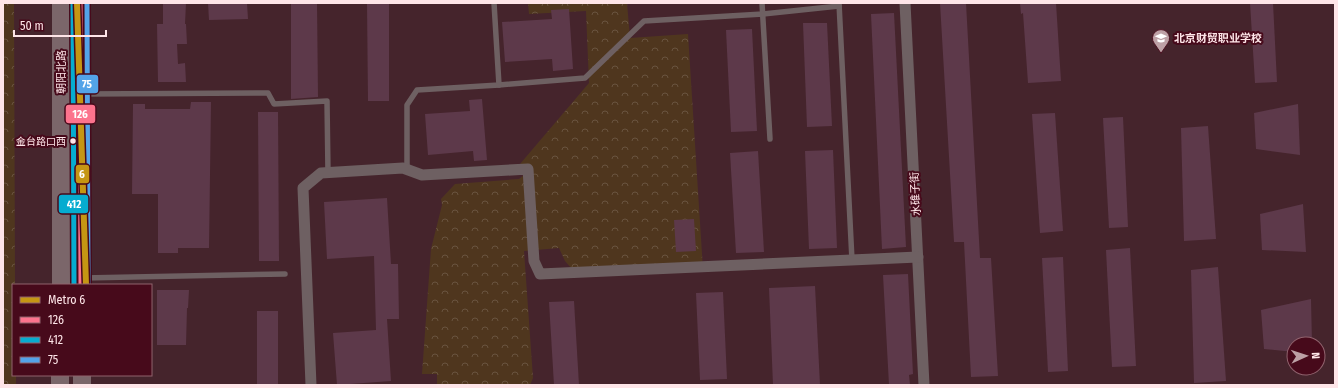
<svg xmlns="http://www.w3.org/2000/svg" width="1338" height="388" font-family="'Fira Sans Condensed','Noto Sans SC',sans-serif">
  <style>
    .park { fill: url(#park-crowns) }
    .building { fill: #5d394a }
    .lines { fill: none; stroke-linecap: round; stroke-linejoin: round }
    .service { stroke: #6e6062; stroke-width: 5.5 }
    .minor { stroke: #6e6062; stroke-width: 11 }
    .primary { stroke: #7b666a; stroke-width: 18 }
    .bus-1-casing { stroke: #470a1b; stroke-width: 8 }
    .bus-2-casing { stroke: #470a1b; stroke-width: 8 }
    .bus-3-casing { stroke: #470a1b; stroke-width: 8 }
    .bus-1 { stroke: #fc738d; stroke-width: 5 }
    .bus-2 { stroke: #06acd0; stroke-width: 5 }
    .bus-3 { stroke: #53a3e8; stroke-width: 5 }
    .metro-1-casing { stroke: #470a1b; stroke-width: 9 }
    .metro-1 { stroke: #c59613; stroke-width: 6 }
    .bus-dot { fill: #fee5e8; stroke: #470a1b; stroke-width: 1.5 }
    .labels { text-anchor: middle; stroke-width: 4; stroke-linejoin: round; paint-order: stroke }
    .bus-label { font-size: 10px; fill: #fee5e8; stroke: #470a1b; text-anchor: end }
    .poi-label { font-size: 11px; font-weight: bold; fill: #fee5e8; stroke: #470a1b; text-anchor: start }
    .street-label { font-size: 11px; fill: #fee5e8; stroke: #470a1b }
    .line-badge { stroke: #470a1b; stroke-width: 1.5 }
    .badge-label { font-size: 11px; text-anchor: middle; font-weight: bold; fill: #fff }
  </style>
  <defs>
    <pattern id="park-crowns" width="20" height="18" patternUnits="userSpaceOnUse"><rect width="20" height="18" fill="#4f361e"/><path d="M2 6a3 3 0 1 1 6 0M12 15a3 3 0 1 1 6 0" fill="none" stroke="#69533f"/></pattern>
  </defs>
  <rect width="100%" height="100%" fill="#45242c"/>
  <g class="park">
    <path d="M3,3H14L15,285H13V375H16V385H3Z"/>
    <path d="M528,3H627L630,38L688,34L703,270L579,277L565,261L559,248L524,251L533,378L530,385H437V374H422L431,249L442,205L441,199L455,184L519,179L525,174L520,164L589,83L586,11L529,14Z"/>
  </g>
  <g class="building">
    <path d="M163,3H186L185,24H186L187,44H177L178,64L185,63L186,82H158L157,24H163Z"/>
    <path d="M208,3H247L248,19L209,20Z"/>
    <path d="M291,3H317L318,97L291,99Z"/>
    <path d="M367,3H389V101H368Z"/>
    <path d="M940,3H966L980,258H991L998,376L971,377L964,242H954Z"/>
    <path d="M1020,3H1056L1061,81L1028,83L1023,13L1021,14Z"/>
    <path d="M1250,3H1273L1277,82L1255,83Z"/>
    <path d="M569,9L573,69L553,71L552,59L505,62L502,22L552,19L551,10Z"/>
    <path d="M894,13L906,247L882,249L871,14Z"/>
    <path d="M803,23H827L832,126L807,127Z"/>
    <path d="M752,29L757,131L731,132L726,30Z"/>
    <path d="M482,99L487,160L474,161L473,151L428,155L425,114L470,111L469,100Z"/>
    <path d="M191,102H211L209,248H178V253H158V194H132L133,104H145V109H190Z"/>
    <path d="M1298,104L1300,155L1256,149L1254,113Z"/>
    <path d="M258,112H278L279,261H259Z"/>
    <path d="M1055,113L1063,231L1040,233L1032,114Z"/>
    <path d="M1123,117L1128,227L1109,228L1103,118Z"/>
    <path d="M1208,126L1216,239L1184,241L1181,128Z"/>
    <path d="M833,150L837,248L809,249L805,151Z"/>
    <path d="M758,151L764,252L736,253L730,153Z"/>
    <path d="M387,198L391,264H398L399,319H387L391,381L337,385L333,333L376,330L374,256L327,259L324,202Z"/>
    <path d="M1303,204L1306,252L1262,250L1260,214Z"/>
    <path d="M694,219L696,251L676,252L674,220Z"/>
    <path d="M1130,248L1136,366L1112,367L1106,250Z"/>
    <path d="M1063,257L1068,371L1048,372L1042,258Z"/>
    <path d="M1218,267L1226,381L1194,383L1191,270Z"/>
    <path d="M908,274L913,374L909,375L910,385H889L883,275Z"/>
    <path d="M815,286L820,385H773L769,288Z"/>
    <path d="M157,290H189L188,308H187L186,345H157Z"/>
    <path d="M723,292L727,379L700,380L696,293Z"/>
    <path d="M1311,299L1312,344H1294V352L1264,349L1261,310Z"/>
    <path d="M574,301L579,385H554L549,302Z"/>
    <rect x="257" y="311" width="21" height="74"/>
  </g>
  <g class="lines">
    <g class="service">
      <path d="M762,3L770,139"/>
      <path d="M839,3L852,260"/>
      <path d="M499,85L585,78L644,21L763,14L839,6"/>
      <path d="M84,94L268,93L274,104L327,101L328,173"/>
      <path d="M407,169V105L417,90L499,85L494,3"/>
      <path d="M83,278L285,274"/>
    </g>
    <g class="minor">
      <path d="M905,3L924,385"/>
      <path d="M311,385L303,188L321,173L403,168L422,175L528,169L534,261L540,274L918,257"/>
    </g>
    <g class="primary">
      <path d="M80,3L81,285"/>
      <path d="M61,285V3"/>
      <path d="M82,375V385"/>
      <path d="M60,385V375"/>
    </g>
    <g class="bus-1-casing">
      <path id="bus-1" d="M80,3L81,285"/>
    </g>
    <g class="bus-2-casing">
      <path id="bus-2" d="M73,3L74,285"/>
    </g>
    <g class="bus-3-casing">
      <path id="bus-3" d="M87,3L88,285"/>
    </g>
    <use href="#bus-1" class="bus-1"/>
    <use href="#bus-2" class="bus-2"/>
    <use href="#bus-3" class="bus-3"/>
    <g class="metro-1-casing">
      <path id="metro-1" d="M77,3L86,285"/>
    </g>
    <use href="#metro-1" class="metro-1"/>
  </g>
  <defs>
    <g id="school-pin" transform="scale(0.9)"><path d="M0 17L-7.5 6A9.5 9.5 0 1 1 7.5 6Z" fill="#bda1a6" stroke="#470a1b"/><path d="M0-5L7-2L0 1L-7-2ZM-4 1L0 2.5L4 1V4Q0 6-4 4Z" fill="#fff"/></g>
  </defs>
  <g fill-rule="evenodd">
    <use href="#school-pin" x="1161" y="38"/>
  </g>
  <circle class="bus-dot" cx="73" cy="141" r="3.5"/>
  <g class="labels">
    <g class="bus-label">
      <text x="66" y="145">金台路口西</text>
    </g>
    <g class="poi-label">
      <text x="1174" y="42">北京财贸职业学校</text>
    </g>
    <g class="street-label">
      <text transform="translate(61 72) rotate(-90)" y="4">朝阳北路</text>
      <text transform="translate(915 194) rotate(-93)" y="4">水碓子街</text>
    </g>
  </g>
  <g class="line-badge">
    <rect x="76" y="74" width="23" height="20" rx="4" fill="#53a3e8"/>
    <rect x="65" y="104" width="31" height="20" rx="4" fill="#fc738d"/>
    <rect x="75" y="164" width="15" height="20" rx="4" fill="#c59613"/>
    <rect x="58" y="194" width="31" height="20" rx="4" fill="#06acd0"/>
  </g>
  <g class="badge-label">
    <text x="87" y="88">75</text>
    <text x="80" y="118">126</text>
    <text x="82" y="178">6</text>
    <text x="74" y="208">412</text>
  </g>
  <rect width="1338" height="388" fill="none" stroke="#fee5e8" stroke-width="8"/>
  <rect x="12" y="284" width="140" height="92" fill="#470a1b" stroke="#90626d"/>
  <rect x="20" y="297" width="20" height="6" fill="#c59613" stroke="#90626d"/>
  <text x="48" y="304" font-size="12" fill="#fee5e8">Metro 6</text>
  <rect x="20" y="317" width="20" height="6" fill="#fc738d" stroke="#90626d"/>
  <text x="48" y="324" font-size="12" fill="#fee5e8">126</text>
  <rect x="20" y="337" width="20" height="6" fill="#06acd0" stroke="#90626d"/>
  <text x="48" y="344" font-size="12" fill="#fee5e8">412</text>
  <rect x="20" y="357" width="20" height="6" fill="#53a3e8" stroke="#90626d"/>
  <text x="48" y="364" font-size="12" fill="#fee5e8">75</text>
  <g transform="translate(1306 356) rotate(87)"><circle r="19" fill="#470a1b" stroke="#90626d"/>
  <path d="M0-3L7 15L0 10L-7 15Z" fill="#bda1a6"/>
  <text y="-6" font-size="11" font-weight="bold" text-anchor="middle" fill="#fee5e8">N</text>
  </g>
  <path d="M14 30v6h92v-6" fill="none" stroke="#fee5e8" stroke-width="2"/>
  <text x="20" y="30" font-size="12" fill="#fee5e8" stroke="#470a1b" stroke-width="3" paint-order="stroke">50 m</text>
</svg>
